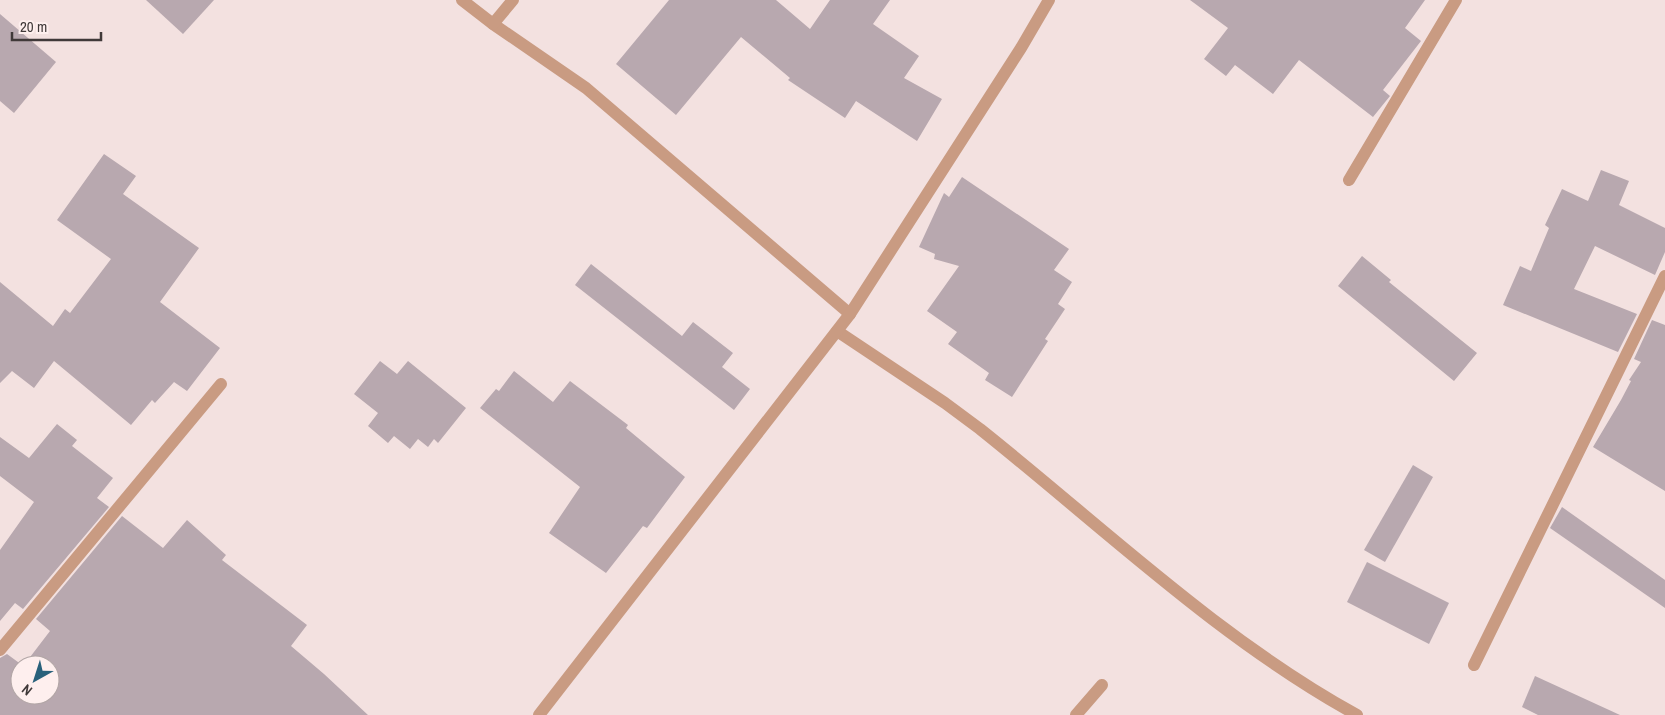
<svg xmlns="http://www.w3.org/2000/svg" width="1665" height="715" font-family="'Archivo Narrow',sans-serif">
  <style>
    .building { fill: #b8a8af }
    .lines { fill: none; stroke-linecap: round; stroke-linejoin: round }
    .minor { stroke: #c99b82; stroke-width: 12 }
  </style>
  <rect width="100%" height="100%" fill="#f3e1e0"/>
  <g class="building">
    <path d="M146,0H214L183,34Z"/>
    <path d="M669,0H776L810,29L830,0H890L873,24L919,56L904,78L942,99L917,141L856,101L845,118L788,80L790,78L741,37L676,115L616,64Z"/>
    <path d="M1190,0H1425L1405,28L1421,41L1383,90L1390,96L1373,117L1299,60L1273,94L1235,65L1226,76L1204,59L1228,28Z"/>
    <path d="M0,14L56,62L14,113L0,101Z"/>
    <path d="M104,154L136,176L123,194L199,248L160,302L220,348L187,391L174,382L155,403L152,400L131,425L54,361L34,388L12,371L0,383V282L53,326L65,309L70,313L111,259L57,220Z"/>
    <path d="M1601,170L1629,181L1619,205L1665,228V252L1655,275L1595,246L1574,289L1637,314L1618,352L1503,305L1520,266L1531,271L1549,228L1545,225L1562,189L1588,201Z"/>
    <path d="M962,177L1069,249L1054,270L1072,282L1058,304L1065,309L1045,339L1048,341L1012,397L985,380L989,373L948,344L957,332L927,311L959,266L934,259L935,254L919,247L944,193L949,197Z"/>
    <path d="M1362,256L1391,280L1389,282L1477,353L1454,381L1338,286Z"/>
    <path d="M591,264L682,336L693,322L733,353L722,367L750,389L734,410L575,285Z"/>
    <path d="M1652,320L1665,325V491L1593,447L1621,400L1631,381L1629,380L1641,362L1634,359Z"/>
    <path d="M380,361L397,374L408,361L466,408L438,443L434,439L428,447L418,439L410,449L394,436L388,443L368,426L378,413L354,394Z"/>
    <path d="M514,371L553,402L570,381L628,425L626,428L685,477L647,528L643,526L606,573L549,533L580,487L480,408L496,389L499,391Z"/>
    <path d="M57,424L77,440L72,446L113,478L97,498L109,507L23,609L15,603L0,621V550L34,502L0,476V437L29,458Z"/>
    <path d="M1413,465L1433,477L1385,562L1364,550Z"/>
    <path d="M1562,507L1665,580V608L1550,528Z"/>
    <path d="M122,516L163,548L187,520L226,555L222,560L307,625L291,646L324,674L368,715H0V658L7,654L22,665H20V695H50V665H24L50,631L36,619Z"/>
    <path d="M1367,562L1449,603L1429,644L1347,602Z"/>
    <path d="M1535,676L1620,715H1538L1522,707Z"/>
  </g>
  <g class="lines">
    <g class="minor">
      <path d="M462,0L493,24L586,88L850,314"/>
      <path d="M493,24L513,0"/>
      <path d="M1349,180L1456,0"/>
      <path d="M837,331L945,403L980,429C1103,527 1219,639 1357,715"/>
      <path d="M0,650L221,384"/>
      <path d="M1474,665L1665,276"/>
      <path d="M539,715L850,314L1021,48L1049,0"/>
      <path d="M1076,715L1102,685"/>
    </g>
  </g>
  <g transform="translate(35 680) rotate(219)"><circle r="24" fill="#feefee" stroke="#b2a6a6"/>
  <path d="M0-4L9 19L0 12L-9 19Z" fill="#29617b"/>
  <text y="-8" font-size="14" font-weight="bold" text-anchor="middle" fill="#403939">N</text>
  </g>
  <path d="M12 32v8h89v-8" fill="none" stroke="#403939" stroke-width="2.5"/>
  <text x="20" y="32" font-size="15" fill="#403939" stroke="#feefee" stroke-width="4" paint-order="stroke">20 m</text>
</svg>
